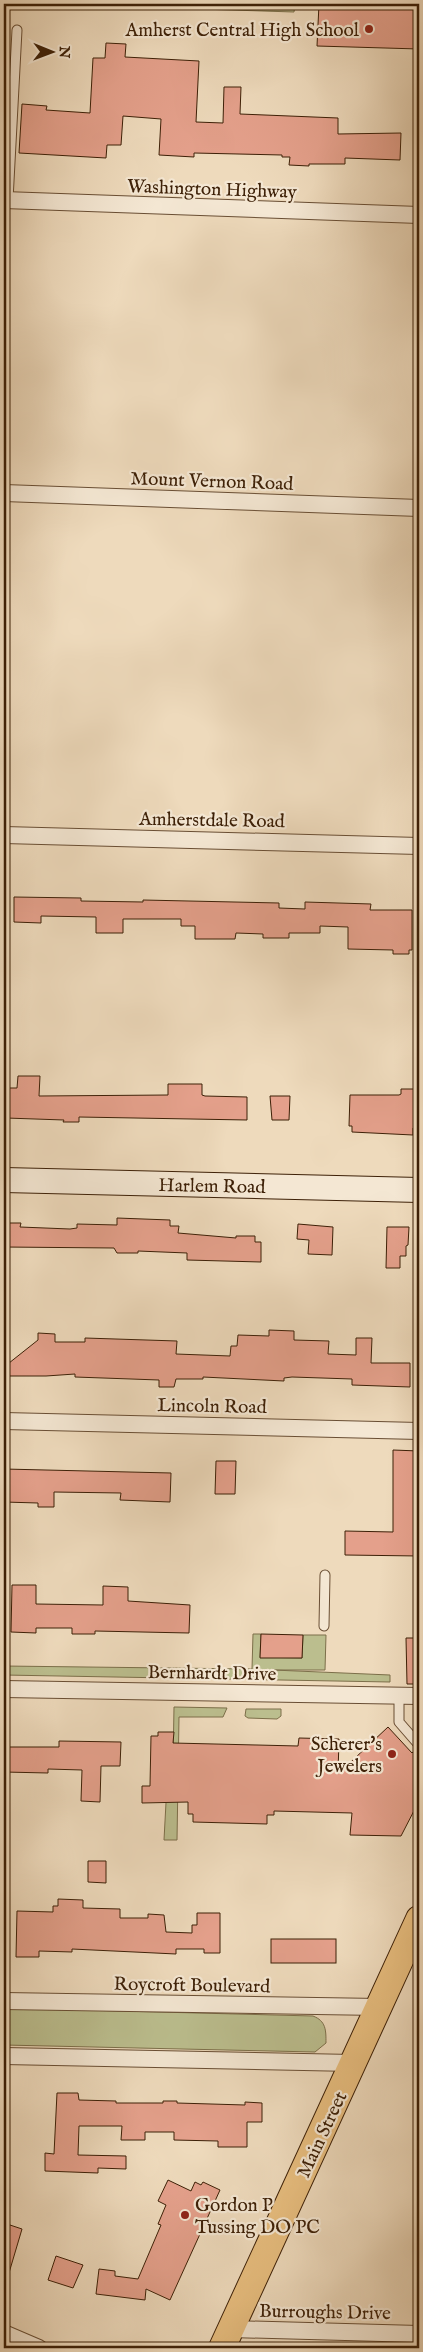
<svg xmlns="http://www.w3.org/2000/svg" width="423" height="2352" font-family="'IM FELL English',serif">
  <style>
    .green { fill: #bbbe8e; stroke: #7c6f4a }
    .building { fill: #e4a08b; stroke: #3d2007 }
    .lines { fill: none; stroke-linecap: round; stroke-linejoin: round }
    .lane-casing { stroke: #694e34; stroke-width: 11 }
    .street-casing { stroke: #694e34; stroke-width: 18 }
    .secondary-casing { stroke: #3d2007; stroke-width: 26 }
    .primary-casing { stroke: #3d2007; stroke-width: 28 }
    .lane { stroke: #f4e7d3; stroke-width: 9 }
    .street { stroke: #f4e7d3; stroke-width: 16 }
    .secondary { stroke: #f4e7d3; stroke-width: 24 }
    .primary { stroke: #e7bd7e; stroke-width: 26 }
    .poi-dot { fill: #8f2418; stroke: #f4e7d3; stroke-width: 2 }
    .labels { text-anchor: middle; stroke-width: 4.5; stroke-linejoin: round; paint-order: stroke }
    .poi-label { font-size: 19px; fill: #3d2007; stroke: #f4e7d3; text-anchor: end }
    .street-label { font-size: 19px; fill: #3d2007; stroke: #f4e7d3 }
  </style>
  <rect width="100%" height="100%" fill="#eedabc"/>
  <filter id="stains"><feTurbulence type="fractalNoise" baseFrequency=".004" numOctaves="4"/><feColorMatrix values="0 0 0 0 .2 0 0 0 0 .09 0 0 0 0 .02 0 0 0 .5 -.17"/></filter>
  <radialGradient id="worn" r=".72"><stop offset=".6" stop-color="#630" stop-opacity="0"/><stop offset="1" stop-color="#630" stop-opacity=".3"/></radialGradient>
  <g class="green">
    <path d="M201,4H295L294,12L200,9Z"/>
    <path d="M253,1634H261L260,1657L302,1658L303,1635H326L325,1670H273L390,1675V1682L4,1675V1666L252,1669Z"/>
    <path d="M174,1707L227,1708L223,1717H179L177,1840H164L168,1765L173,1764Z"/>
    <path d="M246,1709H281V1716L277,1719L248,1718L245,1716Z"/>
    <path d="M4,2008L313,2016C326,2021 326,2030 326,2043L315,2052L4,2045Z"/>
  </g>
  <g class="building">
    <path d="M319,4H419V49L317,46Z"/>
    <path d="M106,43L126,44L125,57L199,61L196,122L223,123L224,87H241L240,114L338,118V134L401,133L400,160L345,158V164H309V166L289,165L290,157H282V155L194,153V157L159,155L161,119L123,116L121,145H107L106,158L19,153L22,104L47,106L46,110L90,113L93,58H105Z"/>
    <path d="M14,897L81,898V901L143,902V900L279,903V908L305,909V902L371,904L370,910H412V950H409V954H393V950L348,949V927L320,926V933H289V938H263V934L236,933L235,939H195V926H181V919H123V933H96V917L41,916V923L14,922Z"/>
    <path d="M18,1076H40L39,1096L168,1095V1084H202V1095L205,1096L247,1097V1120L79,1117V1122H63L64,1120L6,1118L8,1088H17Z"/>
    <path d="M401,1089H414L416,1128H413V1135L352,1132V1126H349L350,1095H399L401,1094Z"/>
    <path d="M270,1096H290L289,1120H272Z"/>
    <path d="M117,1218L170,1220V1226H179L178,1233L236,1238V1236H255V1242H261V1262L187,1260V1253L138,1251V1253H117L114,1248L4,1247V1223H21L20,1227L70,1229L77,1228V1224L117,1225Z"/>
    <path d="M298,1224L333,1227L332,1255L308,1254L309,1240L297,1239Z"/>
    <path d="M387,1227H409L408,1245L406,1246V1256H400V1268H386Z"/>
    <path d="M269,1330L294,1331V1340L329,1341L328,1354L356,1355V1338H372L371,1363H410V1387L352,1385V1379L292,1377L284,1378V1381L203,1377V1379H176L174,1387H159V1380L75,1377V1374L46,1376H4V1367L38,1340V1333L55,1334V1342H85V1338L177,1341L176,1354L230,1356L231,1346H237L238,1335L269,1336Z"/>
    <path d="M393,1450L419,1451V1556L345,1555V1531L393,1532Z"/>
    <path d="M216,1461H236L235,1494H215Z"/>
    <path d="M4,1469L171,1473L170,1502L120,1500L121,1493L54,1492V1507H38V1503L4,1502Z"/>
    <path d="M12,1585H36V1604L103,1605V1586L128,1587V1601L190,1605L189,1633L95,1631V1634H72V1628H36V1633L11,1632Z"/>
    <path d="M261,1634L303,1635L302,1658H260Z"/>
    <path d="M406,1638H419V1684H407Z"/>
    <path d="M388,1727L412,1753L415,1750L419,1751V1801L401,1836L350,1835L352,1813L274,1811V1815H267V1824L193,1822V1814H188V1802L142,1803V1786H150L151,1736H158V1732H174L173,1743L298,1746L299,1738L339,1739L338,1774Z"/>
    <path d="M59,1741L121,1742L120,1766H101L100,1802L81,1801L82,1770L48,1769V1773L4,1772V1747H59Z"/>
    <path d="M88,1861H106V1883L88,1882Z"/>
    <path d="M58,1899L83,1900V1908L120,1909V1918H148V1914L164,1915L166,1932L192,1933V1925H197V1913H220V1953H204V1949H176V1954L72,1949V1952L39,1951V1957H16L17,1911L53,1912V1906H58Z"/>
    <rect x="271" y="1939" width="65" height="24"/>
    <path d="M57,2093H78L79,2100L116,2101V2103H163V2101H177V2103L245,2105V2102L262,2103V2122H247V2147H218V2141L174,2140V2132H145V2140H121L122,2126H79L78,2155L126,2156V2169L98,2168V2173L45,2171V2153L54,2154Z"/>
    <path d="M168,2180L191,2191L195,2182L201,2185L203,2182L220,2190L170,2300L146,2289L145,2300L96,2294L99,2269L115,2271V2276L138,2279L161,2225L158,2224L166,2205L158,2201Z"/>
    <path d="M4,2223L22,2229L6,2283H4Z"/>
    <path d="M56,2256L83,2265L73,2288L48,2280Z"/>
  </g>
  <g class="lines">
    <g class="lane-casing">
      <g id="lane">
        <path d="M8,200L17,30"/>
        <path d="M324,1626L325,1575"/>
        <path d="M399,1696V1722L419,1745"/>
      </g>
    </g>
    <g class="street-casing">
      <g id="street">
        <path d="M4,200L419,215"/>
        <path d="M4,493L419,508"/>
        <path d="M4,835L419,846"/>
        <path d="M4,1421L419,1431"/>
        <path d="M4,1689L419,1696"/>
        <path d="M4,2001L379,2007"/>
        <path d="M4,2056L353,2063"/>
        <path d="M231,2329L419,2334"/>
        <path d="M4,2333L39,2348"/>
      </g>
    </g>
    <g class="secondary-casing">
      <path id="secondary" d="M4,1180L419,1190"/>
    </g>
    <g class="primary-casing">
      <path id="primary" d="M222,2348L419,1919"/>
    </g>
    <use href="#lane" class="lane"/>
    <use href="#street" class="street"/>
    <use href="#secondary" class="secondary"/>
    <use href="#primary" class="primary"/>
  </g>
  <g class="poi-dot">
    <circle cx="369" cy="29" r="5"/>
    <circle cx="392" cy="1754" r="5"/>
    <circle cx="185" cy="2215" r="5"/>
  </g>
  <g class="labels">
    <g class="poi-label">
      <text x="359" y="36">Amherst Central High School</text>
      <text x="382" y="1750">Scherer's<tspan x="382" dy="22">Jewelers</tspan></text>
      <text x="195" y="2211" text-anchor="start">Gordon P<tspan x="195" dy="22">Tussing DO PC</tspan></text>
    </g>
    <g class="street-label">
      <text transform="translate(212 188) rotate(2)" y="7">Washington Highway</text>
      <text transform="translate(212 480) rotate(2)" y="7">Mount Vernon Road</text>
      <text transform="translate(212 819) rotate(1)" y="7">Amherstdale Road</text>
      <text transform="translate(212 1185) rotate(1)" y="7">Harlem Road</text>
      <text transform="translate(212 1405) rotate(1)" y="7">Lincoln Road</text>
      <text transform="translate(212 1672) rotate(1)" y="7">Bernhardt Drive</text>
      <text transform="translate(192 1984) rotate(1)" y="7">Roycroft Boulevard</text>
      <text transform="translate(321 2134) rotate(-65)" y="7">Main Street</text>
      <text transform="translate(325 2311) rotate(1)" y="7">Burroughs Drive</text>
    </g>
  </g>
  <rect width="423" height="2352" fill="none" stroke="#eedabc" stroke-width="20"/>
  <rect x="5" y="5" width="413" height="2342" fill="none" stroke="#3d2007" stroke-width="2.5"/>
  <rect x="10" y="10" width="403" height="2332" fill="none" stroke="#3d2007"/>
  <g transform="translate(52 52) rotate(91)" stroke="#f4e7d3" stroke-width="4" paint-order="stroke">
  <path d="M0-4L9 19L0 12L-9 19Z" fill="#3d2007"/>
  <text y="-8" font-size="14" font-weight="bold" text-anchor="middle" fill="#3d2007">N</text>
  </g>
  <rect width="100%" height="100%" filter="url(#stains)"/>
  <rect width="100%" height="100%" fill="url(#worn)"/>
</svg>
